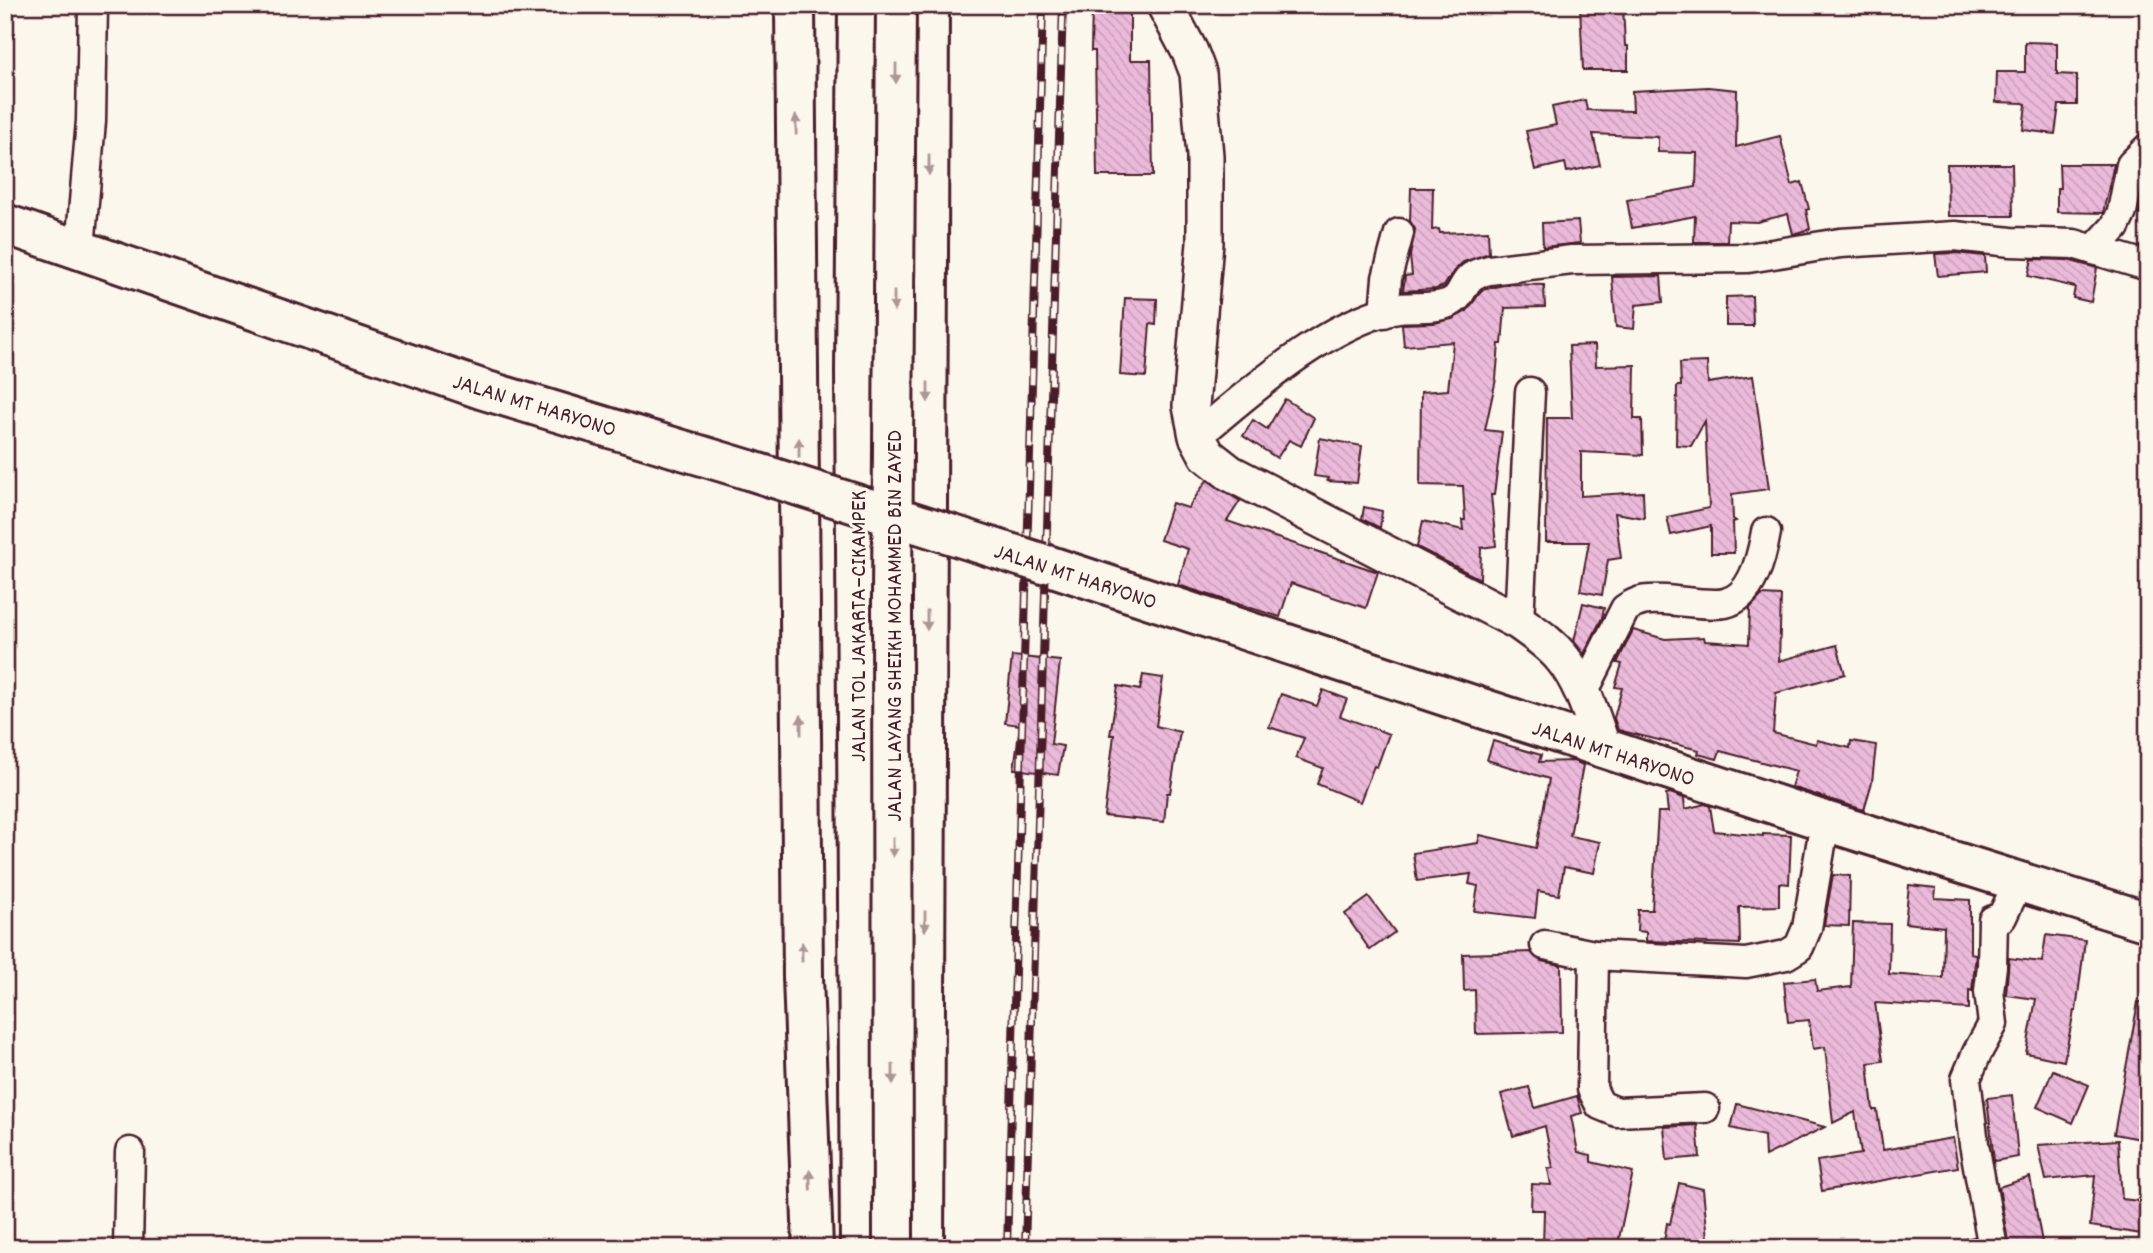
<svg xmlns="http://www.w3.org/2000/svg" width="2153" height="1253" font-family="Dekko,sans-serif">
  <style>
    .building { fill: url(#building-back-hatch); stroke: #4a1f2b; stroke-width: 2 }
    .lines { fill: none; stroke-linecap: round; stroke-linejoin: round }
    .minor-casing { stroke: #4a1f2b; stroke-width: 33 }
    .tertiary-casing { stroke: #4a1f2b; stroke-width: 40 }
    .secondary-casing { stroke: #4a1f2b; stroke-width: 44 }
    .motorway-casing { stroke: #4a1f2b; stroke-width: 44 }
    .minor { stroke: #fbf7ec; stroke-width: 28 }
    .tertiary { stroke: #fbf7ec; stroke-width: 35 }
    .secondary { stroke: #fbf7ec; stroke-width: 38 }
    .motorway { stroke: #fbf7ec; stroke-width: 38 }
    .rail-casing { stroke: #4a1f2b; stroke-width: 8 }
    .rail { stroke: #fbf7ec; stroke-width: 5; stroke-dasharray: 16; stroke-linecap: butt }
    .secondary-bridge-casing { stroke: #4a1f2b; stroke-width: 44; stroke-linecap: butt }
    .motorway-bridge-casing { stroke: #4a1f2b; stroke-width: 44; stroke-linecap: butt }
    .secondary-bridge { stroke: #fbf7ec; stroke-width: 38 }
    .motorway-bridge { stroke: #fbf7ec; stroke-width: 38 }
    .oneway { fill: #ab9695 }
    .labels { text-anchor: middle; stroke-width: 6; stroke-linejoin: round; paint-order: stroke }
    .street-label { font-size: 23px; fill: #4a1f2b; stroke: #fbf7ec }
  </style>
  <defs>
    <pattern id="building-back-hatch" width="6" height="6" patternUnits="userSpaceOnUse" patternTransform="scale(1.75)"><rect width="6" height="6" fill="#ebbada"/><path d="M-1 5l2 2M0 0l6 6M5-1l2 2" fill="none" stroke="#cb9fbb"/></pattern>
  </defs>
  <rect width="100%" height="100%" fill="#fbf7ec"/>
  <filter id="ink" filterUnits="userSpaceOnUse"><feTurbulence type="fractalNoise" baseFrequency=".0143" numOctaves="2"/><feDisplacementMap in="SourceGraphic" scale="14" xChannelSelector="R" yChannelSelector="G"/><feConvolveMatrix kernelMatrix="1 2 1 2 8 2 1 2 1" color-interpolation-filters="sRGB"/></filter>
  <g filter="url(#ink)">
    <g class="building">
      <path d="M1092,5H1130V60H1151L1153,176H1097L1095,51H1091Z"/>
      <path d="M1580,5H1623L1625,46H1628V70H1583Z"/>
      <path d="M2025,42L2057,43V74L2077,75V105H2059L2055,134L2023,130L2026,104L2023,103L1996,102L1997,72H2025Z"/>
      <path d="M1708,87L1737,90L1736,147L1780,136L1792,185L1802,182L1809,209L1806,210L1810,229L1793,234L1788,214L1757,222L1728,221L1727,242H1694L1695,216L1632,228L1627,200L1696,187L1697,153L1658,152V137L1593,134L1600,165L1567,172L1565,163L1535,170L1526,131L1556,125L1552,107L1585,100L1587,110L1633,111L1632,91Z"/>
      <path d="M1947,164H2012L2013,216H1948Z"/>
      <path d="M2059,164H2114L2103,213L2057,212V188H2060Z"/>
      <path d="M1411,188H1433L1432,230L1439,229L1440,233L1488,231L1489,253L1463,262L1454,271L1444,286L1436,289L1403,291L1405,276L1412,275L1410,256L1415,229L1410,221Z"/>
      <path d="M2143,191H2148V214H2139Z"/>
      <path d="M1578,221L1580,243L1543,247L1542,223Z"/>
      <path d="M1955,253L1985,256L1986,272L1938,276L1935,254Z"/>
      <path d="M2032,259L2067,260L2097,268L2091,302L2073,298L2075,287L2028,276Z"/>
      <path d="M1661,276L1663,302L1636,305L1634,329L1616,327L1612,277Z"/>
      <path d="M1508,284L1544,285L1545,307L1505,308L1502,344H1499L1496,379L1485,430L1502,432L1494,495H1491L1496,546L1481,548L1480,579L1417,547L1423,521L1463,530L1462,520H1465L1463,486L1420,485L1421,392L1448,390L1453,342L1404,346L1402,324L1434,323L1452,319L1467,311L1482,290Z"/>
      <path d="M1752,296L1753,326H1726V297Z"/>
      <path d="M1125,298L1157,299L1156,325L1150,324L1146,377L1120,375Z"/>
      <path d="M1595,345L1596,366L1635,365L1634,419H1642L1643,455L1581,452V496L1643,492L1644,518L1615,513L1621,558L1608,560L1602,595L1580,591L1589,542H1546L1547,418H1572L1569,346Z"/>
      <path d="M1707,362L1708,383L1753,376L1769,489L1732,494L1733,519L1736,521L1733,522L1734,553H1711V526L1671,535L1667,517L1709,508L1705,421L1691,446L1676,445L1677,386H1681L1680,363Z"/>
      <path d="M1285,399L1314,418L1301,446L1289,440L1277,458L1243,436L1253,420L1267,429Z"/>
      <path d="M1320,438L1362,446L1357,483L1327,481L1328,478L1314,476Z"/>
      <path d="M1207,480L1240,501L1227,521L1378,572L1366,608L1291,583L1280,617L1178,585L1188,549L1160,540L1172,503L1188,508Z"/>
      <path d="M1364,507L1382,511L1380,528L1362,519Z"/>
      <path d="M1762,595L1781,596L1779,661L1837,645L1845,674L1776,693L1773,733L1816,744L1817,740L1850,748L1851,741L1876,745L1872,782L1864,810L1791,787L1796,771L1720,751L1717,759L1698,754L1699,750L1618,730L1614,718L1622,688L1615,687L1622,664L1617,663L1633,630L1665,639L1704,637L1705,641L1749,644L1750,608Z"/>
      <path d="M1583,603L1604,608L1602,618L1584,654L1574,641Z"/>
      <path d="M1012,656L1060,661L1051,744L1063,746L1058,775L1014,769L1020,725L1005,723Z"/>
      <path d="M1143,675L1163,678L1156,726L1180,732L1170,793H1167L1164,822L1104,816L1114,735H1110L1118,686L1140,690Z"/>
      <path d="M1323,690L1347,699L1340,716L1389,734L1377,767L1374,766L1360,802L1317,784L1323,768L1296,758L1304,738L1269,727L1281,694L1317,706Z"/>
      <path d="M1493,741L1541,755L1539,762L1573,761L1583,765L1570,836L1600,842L1594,873L1564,867L1559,895L1538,891L1535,918L1474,911L1478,886L1469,884L1471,874L1417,881L1413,853L1478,843L1480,835L1536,848L1549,779L1487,760Z"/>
      <path d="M1670,793L1684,798L1685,809L1705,804L1710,806L1714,831L1763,836V834L1791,835L1789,884L1779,883V906L1739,907L1740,944L1646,941V932L1637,931L1638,910H1652L1658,812H1668L1666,794Z"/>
      <path d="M1833,875L1850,876L1849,926L1824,925Z"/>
      <path d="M1909,885L1936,888L1935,898L1970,900V953L1976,954L1972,991L1969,990V1009L1875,1003L1883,1061L1868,1063L1873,1110H1877L1883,1150L1953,1138L1958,1167L1822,1191L1817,1161L1861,1154L1855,1112L1833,1123L1825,1047L1813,1049L1809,1020L1788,1022L1784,982L1815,979L1817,991L1851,987L1853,923L1890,924L1889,974L1943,978L1944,927L1905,923Z"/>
      <path d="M1369,897L1395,932L1370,950L1345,914Z"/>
      <path d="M2046,935L2085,940L2076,1011H2074L2064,1061L2026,1053L2036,999L2006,995L2009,958L2042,962Z"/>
      <path d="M1531,952L1541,961L1561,965L1562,1032L1476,1034L1475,990L1464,991L1463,954Z"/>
      <path d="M2138,1002L2148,1003V1102L2141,1139L2114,1134Z"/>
      <path d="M2053,1070L2089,1085L2073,1123L2037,1107Z"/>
      <path d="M1529,1087L1535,1108L1577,1096L1582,1113L1571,1116L1578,1152L1591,1155V1162L1633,1172L1617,1248H1543L1544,1210H1531L1532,1184L1551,1185L1548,1169L1553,1168L1545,1126L1513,1136L1501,1094Z"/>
      <path d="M2012,1095L2018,1157L1994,1161L1987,1098Z"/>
      <path d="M1737,1104L1825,1127L1765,1156L1764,1136L1731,1128Z"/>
      <path d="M1697,1125L1700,1157L1667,1160L1664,1127Z"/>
      <path d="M2118,1140L2122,1199L2148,1202V1235L2090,1226L2095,1175L2046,1180L2038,1145Z"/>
      <path d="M2030,1177L2043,1248H2009L1999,1187Z"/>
      <path d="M1679,1183L1703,1189L1709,1248H1663L1667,1223L1670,1224Z"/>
      <path d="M1974,1237L1976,1248H1957L1956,1241Z"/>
    </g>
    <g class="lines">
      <g class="minor-casing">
        <g id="minor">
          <path d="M80,248L91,121L93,5"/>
          <path d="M2094,250L2148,266"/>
          <path d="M1384,313L1387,278L1399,233"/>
          <path d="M1197,436C1254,389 1320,328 1393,309C1411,305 1429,310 1446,304C1462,299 1460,288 1470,278C1475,273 1483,272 1489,270L1572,260L1748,258L1840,243L1955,236L2011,242L2074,244L2094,250L2115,227L2122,212L2131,165L2148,148"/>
          <path d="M1519,622L1530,392"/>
          <path d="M1583,693L1625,609C1639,599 1650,599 1666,600C1680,601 1713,606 1725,603C1753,597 1762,555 1766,532"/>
          <path d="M1545,945L1594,955L1746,963L1786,955L1799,947L1807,928L1825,821"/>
          <path d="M1594,955L1592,1089L1600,1105L1617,1112L1705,1108"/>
          <path d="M128,1248L130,1152"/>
          <path d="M1993,1248L1974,1144L1966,1079L1977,1053L1993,1024L1989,991L1992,966L1993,920L2002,917L2018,883"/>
        </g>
      </g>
      <g class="tertiary-casing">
        <path id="tertiary" d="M1165,5L1190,52L1198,73L1205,156V243L1191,406L1197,436L1207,455L1230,473L1519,622C1534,633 1550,643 1562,658C1583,683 1592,718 1603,748"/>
      </g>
      <g class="secondary-casing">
        <g id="secondary">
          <path d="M5,224L484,390L749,470"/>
          <path d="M1041,563L1825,821L2148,922"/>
        </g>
      </g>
      <g class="motorway-casing">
        <g id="motorway">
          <path d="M795,5L803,977L813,1248"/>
          <path d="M858,5L855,372L860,1248"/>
          <path d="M924,1248L929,5"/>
        </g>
      </g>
      <use href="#minor" class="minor"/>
      <use href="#tertiary" class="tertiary"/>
      <use href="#secondary" class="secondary"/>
      <use href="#motorway" class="motorway"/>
      <g class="rail-casing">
        <g id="rail">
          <path d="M1007,1248L1043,5"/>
          <path d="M1025,1248L1063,5"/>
        </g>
      </g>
      <use href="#rail" class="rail"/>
      <g class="secondary-bridge-casing">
        <path id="secondary-bridge" d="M749,470L1041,563"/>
      </g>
      <g class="motorway-bridge-casing">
        <path id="motorway-bridge" d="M893,1248L892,598L896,5"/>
      </g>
      <use href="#secondary-bridge" class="secondary-bridge"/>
      <use href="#motorway-bridge" class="motorway-bridge"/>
    </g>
    <defs><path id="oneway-solid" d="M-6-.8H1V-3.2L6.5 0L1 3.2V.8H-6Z" transform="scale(1.75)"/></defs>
    <g class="oneway">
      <use href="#oneway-solid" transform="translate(896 73) rotate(90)"/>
      <use href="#oneway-solid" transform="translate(796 125) rotate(-91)"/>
      <use href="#oneway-solid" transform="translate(929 165) rotate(90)"/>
      <use href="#oneway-solid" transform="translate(894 301) rotate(90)"/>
      <use href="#oneway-solid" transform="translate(928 392) rotate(90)"/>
      <use href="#oneway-solid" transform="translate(799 448) rotate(-90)"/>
      <use href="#oneway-solid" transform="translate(927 620) rotate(90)"/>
      <use href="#oneway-solid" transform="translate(801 725) rotate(-90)"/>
      <use href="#oneway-solid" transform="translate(893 847) rotate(90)"/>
      <use href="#oneway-solid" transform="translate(925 921) rotate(90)"/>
      <use href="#oneway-solid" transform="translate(802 952) rotate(-90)"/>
      <use href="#oneway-solid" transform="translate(893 1074) rotate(90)"/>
      <use href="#oneway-solid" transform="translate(810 1180) rotate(-92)"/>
    </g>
  </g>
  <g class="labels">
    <g class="street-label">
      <text transform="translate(535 404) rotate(17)" y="8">JALAN MT HARYONO</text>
      <text transform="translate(1076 575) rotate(18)" y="8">JALAN MT HARYONO</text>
      <text transform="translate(857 626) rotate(-90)" y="8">JALAN TOL JAKARTA–CIKAMPEK</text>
      <text transform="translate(893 626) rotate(-90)" y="8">JALAN LAYANG SHEIKH MOHAMMED BIN ZAYED</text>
      <text transform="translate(1614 752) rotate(18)" y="8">JALAN MT HARYONO</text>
    </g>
  </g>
  <rect width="2153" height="1253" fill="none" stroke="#fbf7ec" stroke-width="28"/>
  <rect x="14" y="14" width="2125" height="1225" fill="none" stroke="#4a1f2b" stroke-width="2.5" filter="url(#ink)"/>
</svg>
